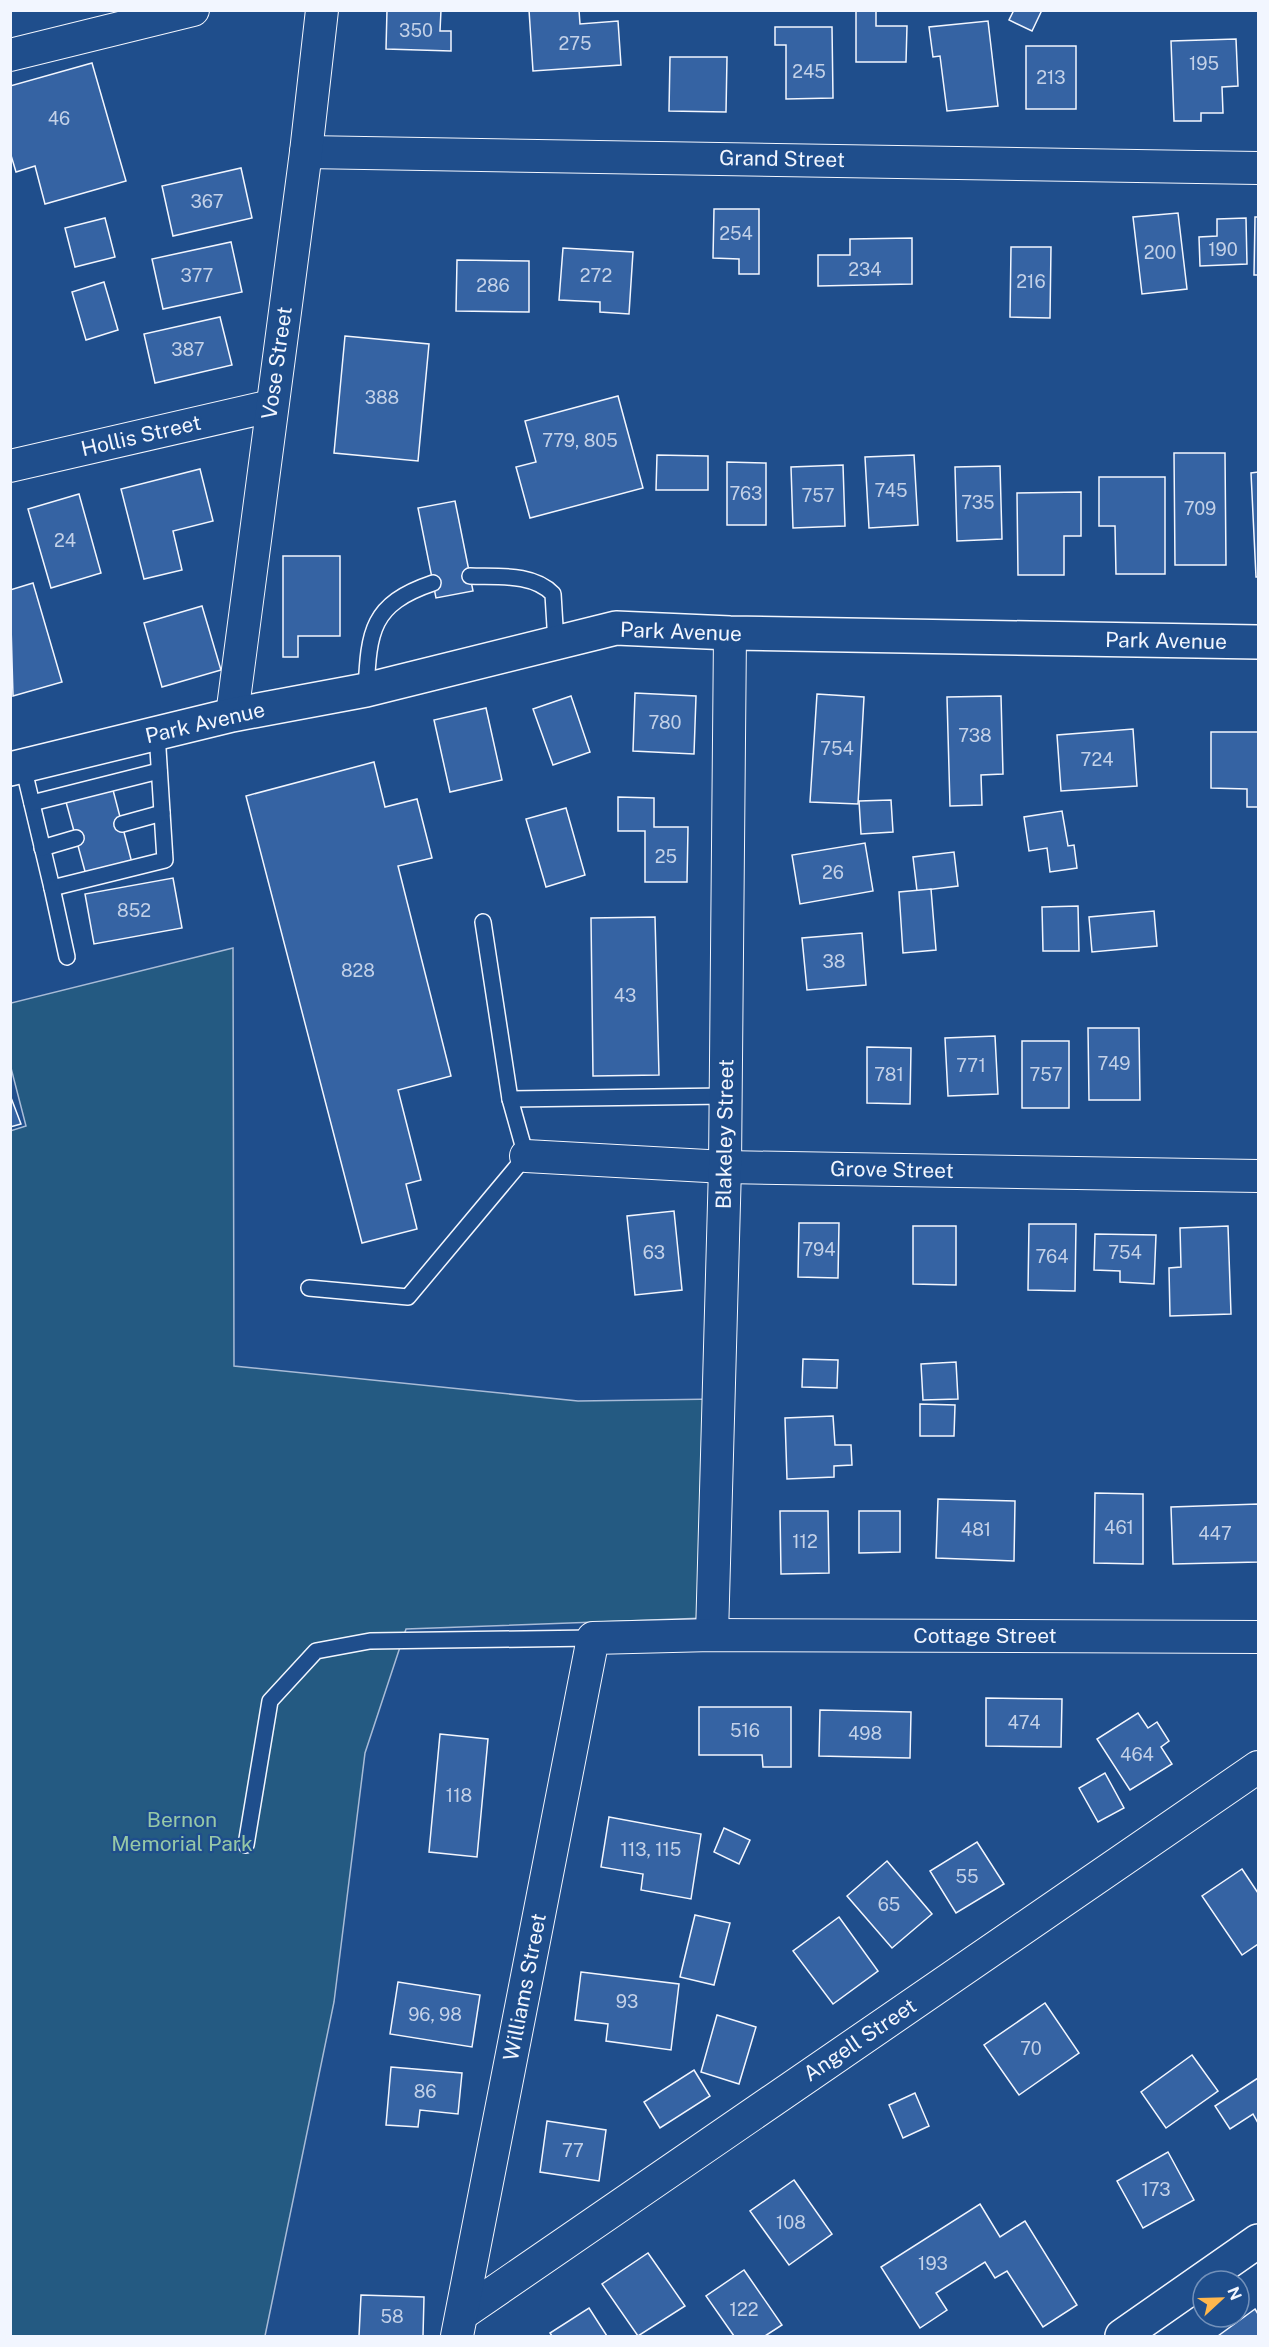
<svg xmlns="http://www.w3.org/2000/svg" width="1269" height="2347" font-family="'Public Sans',sans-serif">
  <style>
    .green { fill: #245a82; stroke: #a8bbd7; stroke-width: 1.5 }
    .building { fill: #3563a3; stroke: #f2f6ff; stroke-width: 1.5 }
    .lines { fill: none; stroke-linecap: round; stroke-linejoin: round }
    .service-casing { stroke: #f2f6ff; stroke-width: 18 }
    .minor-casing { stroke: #f2f6ff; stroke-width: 34 }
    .tertiary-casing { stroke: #f2f6ff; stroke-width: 36 }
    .primary-casing { stroke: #f2f6ff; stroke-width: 36 }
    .service { stroke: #1f4e8c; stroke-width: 15 }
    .minor { stroke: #1f4e8c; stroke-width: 32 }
    .tertiary { stroke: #1f4e8c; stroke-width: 33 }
    .primary { stroke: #1f4e8c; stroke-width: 33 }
    .labels { text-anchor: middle; stroke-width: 4.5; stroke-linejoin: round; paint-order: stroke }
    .number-label { font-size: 18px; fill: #c3d1e8 }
    .street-label { font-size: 21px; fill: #f2f6ff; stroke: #1f4e8c }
    .park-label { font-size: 21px; fill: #97c8a6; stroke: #1f4e8c }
  </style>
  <rect width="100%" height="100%" fill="#1f4e8c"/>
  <path class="green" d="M233,948L234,1366L578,1401L718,1399L705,1618L406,1629L365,1753L334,2002L265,2336H11L10,1131L26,1126L11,1068V1003Z"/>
  <g class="building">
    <path d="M387,10H441L440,31H451V51L386,49Z"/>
    <path d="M529,10H579L580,24L618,21L621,65L533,71Z"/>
    <path d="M856,10H876V26H907L906,62H856Z"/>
    <path d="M1014,10H1042L1032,31L1009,20Z"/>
    <path d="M988,21L998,106L947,111L940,56L933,57L929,27Z"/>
    <path d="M775,27H832L833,98L786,99V45H775Z"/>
    <path d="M1236,39L1238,86L1222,87L1223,113H1201V121H1174L1171,41Z"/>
    <rect x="1026" y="46" width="50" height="63"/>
    <path d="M670,57H727L726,112L669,111Z"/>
    <path d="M92,63L126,181L45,204L35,166L16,172L10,152V86Z"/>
    <path d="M241,168L252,218L173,236L162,186Z"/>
    <path d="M714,209H759V274H739V259L713,258Z"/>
    <path d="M1178,213L1187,289L1142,294L1133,217Z"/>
    <path d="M1255,217H1258V275H1254Z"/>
    <path d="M105,218L115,257L75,267L65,228Z"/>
    <path d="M1246,218L1247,264L1200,266L1199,237L1217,236V219Z"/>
    <path d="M912,238V284L818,286V255H850V239Z"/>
    <path d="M231,242L242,292L163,309L152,259Z"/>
    <path d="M1011,247H1051L1050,318L1010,317Z"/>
    <path d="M563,248L633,252L629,314L600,312V302L559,300Z"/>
    <path d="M457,260L529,261V312L456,311Z"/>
    <path d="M104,282L118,330L86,340L72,292Z"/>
    <path d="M220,317L232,365L155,383L144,334Z"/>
    <path d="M345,336L429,344L418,461L334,453Z"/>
    <path d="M618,396L643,488L530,518L516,467L536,462L525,421Z"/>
    <path d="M1174,453H1225L1226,565H1175Z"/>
    <path d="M657,455L708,456V490H656Z"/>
    <path d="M914,455L918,525L869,528L865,457Z"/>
    <path d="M727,462L766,463V525H727Z"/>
    <path d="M843,465L845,526L793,528L791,467Z"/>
    <path d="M1000,466L1002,539L957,541L955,467Z"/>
    <path d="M200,469L213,521L173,531L182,570L144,579L121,489Z"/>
    <path d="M1258,472V577H1256L1251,473Z"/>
    <path d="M1099,477H1165V574H1116L1115,526H1099Z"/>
    <path d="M1081,492V536H1064V575H1018L1017,493Z"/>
    <path d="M79,494L101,573L51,588L28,509Z"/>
    <path d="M455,501L473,591L436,598L418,508Z"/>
    <path d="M283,556H340V636H298V657H283Z"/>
    <path d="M33,583L62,682L13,696L10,590Z"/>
    <path d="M202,606L221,670L162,687L144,623Z"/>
    <path d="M635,693L696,696L694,754L633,751Z"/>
    <path d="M817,694L864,697L858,804L810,802Z"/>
    <path d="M571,696L590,752L553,765L533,709Z"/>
    <path d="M1001,696L1003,774L981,775L982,805L950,806L947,697Z"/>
    <path d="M486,708L502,780L450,792L434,720Z"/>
    <path d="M1133,729L1137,786L1061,791L1057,735Z"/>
    <path d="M1211,732H1258V807H1247V789L1211,788Z"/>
    <path d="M374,762L385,807L417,799L432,858L398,866L451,1076L398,1090L421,1180L406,1184L417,1229L362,1243L246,796Z"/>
    <path d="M113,790L132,863L86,875L66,802Z"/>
    <path d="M618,797L654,798V827H688L687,882H645V831H618Z"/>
    <path d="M891,800L893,832L861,834L859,801Z"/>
    <path d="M566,808L585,875L546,887L526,819Z"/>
    <path d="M1062,811L1068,846L1074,845L1077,868L1050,872L1047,848L1029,851L1024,817Z"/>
    <path d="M865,843L873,891L800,904L792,855Z"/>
    <path d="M954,852L958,886L917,891L913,857Z"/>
    <path d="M173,878L182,928L94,944L85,894Z"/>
    <path d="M931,889L936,950L903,953L899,892Z"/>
    <path d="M1078,906L1079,951H1043L1042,907Z"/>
    <path d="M1154,911L1157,946L1092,952L1089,917Z"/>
    <path d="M655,917L659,1075L593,1076L591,918Z"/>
    <path d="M862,933L866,985L807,990L802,938Z"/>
    <path d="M1088,1028H1139L1140,1100H1089Z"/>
    <path d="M995,1036L998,1094L948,1096L945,1038Z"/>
    <rect x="1022" y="1041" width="47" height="67"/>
    <path d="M867,1047L911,1048L910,1104L867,1103Z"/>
    <path d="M10,1095L21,1124L10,1127Z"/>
    <path d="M674,1211L682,1290L635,1295L627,1216Z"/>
    <path d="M799,1223H839L838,1278L798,1277Z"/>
    <path d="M1029,1224H1076L1075,1291L1028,1290Z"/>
    <path d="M913,1226H956V1285L913,1284Z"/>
    <path d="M1228,1226L1231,1314L1170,1316L1169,1268L1181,1267L1180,1228Z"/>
    <path d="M1095,1234L1156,1235L1154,1284L1120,1282V1271L1094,1270Z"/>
    <path d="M803,1359L838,1360L837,1388L802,1387Z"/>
    <path d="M956,1362L958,1399L923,1400L921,1364Z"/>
    <path d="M920,1404L955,1405L954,1436H920Z"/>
    <path d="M833,1416L835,1445H851L852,1465L834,1466V1477L787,1479L785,1418Z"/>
    <path d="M1095,1493L1143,1494V1564L1094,1563Z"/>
    <path d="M938,1499L1015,1501L1014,1561L936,1558Z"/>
    <path d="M1258,1504V1562L1173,1564L1171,1507Z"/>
    <path d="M780,1511H828L829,1573L781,1574Z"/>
    <path d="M859,1511H900V1552L859,1553Z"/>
    <path d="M986,1698L1062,1699L1061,1747L986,1746Z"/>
    <path d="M699,1707H791V1767H763L762,1755H699Z"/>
    <path d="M820,1710L911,1712L910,1758L819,1756Z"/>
    <path d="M1138,1713L1148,1728L1157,1722L1169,1741L1161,1747L1172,1764L1130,1790L1097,1739Z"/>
    <path d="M440,1734L488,1739L477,1857L429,1852Z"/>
    <path d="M1105,1773L1124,1808L1098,1822L1079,1788Z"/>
    <path d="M609,1817L701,1834L691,1899L641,1890L643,1874L601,1867Z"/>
    <path d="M724,1828L750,1840L739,1864L714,1852Z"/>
    <path d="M977,1842L1004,1884L956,1913L930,1871Z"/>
    <path d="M887,1861L932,1914L892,1948L847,1896Z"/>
    <path d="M1242,1869L1258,1893V1944L1242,1955L1202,1896Z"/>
    <path d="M695,1915L730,1923L714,1985L680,1977Z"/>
    <path d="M839,1917L878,1971L833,2004L793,1951Z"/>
    <path d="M581,1972L679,1984L671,2050L606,2041L608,2024L575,2020Z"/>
    <path d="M398,1982L480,1995L472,2047L390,2034Z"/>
    <path d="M1045,2003L1079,2053L1019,2095L984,2045Z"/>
    <path d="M717,2015L756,2027L739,2084L701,2072Z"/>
    <path d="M1192,2055L1218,2091L1166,2128L1141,2092Z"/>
    <path d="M391,2067L462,2073L458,2114L420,2110L418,2127L386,2125Z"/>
    <path d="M694,2070L710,2096L660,2128L644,2102Z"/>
    <path d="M1258,2078V2123L1253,2114L1230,2129L1215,2106Z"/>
    <path d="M915,2093L929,2126L903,2138L889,2105Z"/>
    <path d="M547,2121L606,2130L599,2181L540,2172Z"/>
    <path d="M1168,2152L1194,2200L1143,2228L1117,2181Z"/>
    <path d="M794,2180L832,2234L789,2265L750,2211Z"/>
    <path d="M980,2204L1000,2237L1025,2221L1077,2305L1043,2327L1007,2271L995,2278L985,2262L936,2293L947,2310L920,2328L881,2267Z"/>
    <path d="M648,2253L685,2306L638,2336L602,2284Z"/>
    <path d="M744,2270L782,2325L765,2336H734L706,2296Z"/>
    <path d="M361,2295L424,2297L423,2336H359Z"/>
    <path d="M589,2308L607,2336H552L550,2333Z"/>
    <path d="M1255,2309L1258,2314V2336H1218Z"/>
  </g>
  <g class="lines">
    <g class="service-casing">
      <g id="service">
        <path d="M470,576C498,577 533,573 553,594L556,643"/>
        <path d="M366,690C369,631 371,604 433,583"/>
        <path d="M23,766L52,888L165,860L157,733"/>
        <path d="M32,803L159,771"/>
        <path d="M122,824L162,813"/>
        <path d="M42,848L76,838"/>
        <path d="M52,888L67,957"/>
        <path d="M510,1099L725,1096"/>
        <path d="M309,1288L408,1297L526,1156L510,1099L483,922"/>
        <path d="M246,1845L270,1701L316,1651L370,1641L593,1638"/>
      </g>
    </g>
    <g class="minor-casing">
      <g id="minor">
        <path d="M10,55L193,10"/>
        <path d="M306,152L1258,168"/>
        <path d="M10,466L271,406"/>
        <path d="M232,715L306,152L322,10"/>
        <path d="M526,1156L725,1167L1258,1176"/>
        <path d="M712,1635L725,1167L730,633"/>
        <path d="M462,2314L1258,1767"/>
        <path d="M457,2336L593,1638L712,1635L1258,1637"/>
      </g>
    </g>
    <g class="tertiary-casing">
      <path id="tertiary" d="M1122,2336L1258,2241"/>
    </g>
    <g class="primary-casing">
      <path id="primary" d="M10,769L232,715L366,690L616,628L730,633L1258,642"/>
    </g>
    <use href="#service" class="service"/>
    <use href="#minor" class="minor"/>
    <use href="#tertiary" class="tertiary"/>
    <use href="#primary" class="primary"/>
  </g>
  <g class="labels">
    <g class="number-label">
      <text x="416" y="37">350</text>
      <text x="575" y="50">275</text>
      <text x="1204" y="70">195</text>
      <text x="809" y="78">245</text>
      <text x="1051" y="84">213</text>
      <text x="59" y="125">46</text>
      <text x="207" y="208">367</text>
      <text x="736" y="240">254</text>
      <text x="1223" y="256">190</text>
      <text x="1160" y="259">200</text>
      <text x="865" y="276">234</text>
      <text x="197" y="282">377</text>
      <text x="596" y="282">272</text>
      <text x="1031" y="288">216</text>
      <text x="493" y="292">286</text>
      <text x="188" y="356">387</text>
      <text x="382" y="404">388</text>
      <text x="580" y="447">779, 805</text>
      <text x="891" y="497">745</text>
      <text x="746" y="500">763</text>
      <text x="818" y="502">757</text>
      <text x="978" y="509">735</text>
      <text x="1200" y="515">709</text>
      <text x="65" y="547">24</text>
      <text x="665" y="729">780</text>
      <text x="975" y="742">738</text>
      <text x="837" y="755">754</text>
      <text x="1097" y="766">724</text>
      <text x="666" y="863">25</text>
      <text x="833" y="879">26</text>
      <text x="134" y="917">852</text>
      <text x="834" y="968">38</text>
      <text x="358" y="977">828</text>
      <text x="625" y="1002">43</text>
      <text x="1114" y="1070">749</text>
      <text x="971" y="1072">771</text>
      <text x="889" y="1081">781</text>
      <text x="1046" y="1081">757</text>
      <text x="819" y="1256">794</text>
      <text x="654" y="1259">63</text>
      <text x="1125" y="1259">754</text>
      <text x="1052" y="1263">764</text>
      <text x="1119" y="1534">461</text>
      <text x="976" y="1536">481</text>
      <text x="1215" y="1540">447</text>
      <text x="805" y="1548">112</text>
      <text x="1024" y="1729">474</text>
      <text x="745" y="1737">516</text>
      <text x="865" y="1740">498</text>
      <text x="1137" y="1761">464</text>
      <text x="459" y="1802">118</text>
      <text x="651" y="1856">113, 115</text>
      <text x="967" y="1883">55</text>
      <text x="889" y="1911">65</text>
      <text x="627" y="2008">93</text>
      <text x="435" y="2021">96, 98</text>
      <text x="1031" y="2055">70</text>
      <text x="425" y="2098">86</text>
      <text x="573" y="2157">77</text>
      <text x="1156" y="2196">173</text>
      <text x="791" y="2229">108</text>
      <text x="933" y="2270">193</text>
      <text x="744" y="2316">122</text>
      <text x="392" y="2323">58</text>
    </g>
    <g class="street-label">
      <text transform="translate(782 159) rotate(1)" y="7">Grand Street</text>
      <text transform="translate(277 363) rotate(-82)" y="7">Vose Street</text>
      <text transform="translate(141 436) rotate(-13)" y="7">Hollis Street</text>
      <text transform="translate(681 632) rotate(2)" y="7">Park Avenue</text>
      <text transform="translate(1166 641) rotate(1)" y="7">Park Avenue</text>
      <text transform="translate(205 723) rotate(-13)" y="7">Park Avenue</text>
      <text transform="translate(725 1134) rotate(-89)" y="7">Blakeley Street</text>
      <text transform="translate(892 1170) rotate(1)" y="7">Grove Street</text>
      <text x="985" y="1643">Cottage Street</text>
      <text transform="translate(525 1987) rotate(-79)" y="7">Williams Street</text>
      <text transform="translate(860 2040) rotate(-34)" y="7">Angell Street</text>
    </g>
    <g class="park-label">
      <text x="182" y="1827">Bernon<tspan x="182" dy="24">Memorial Park</tspan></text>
    </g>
  </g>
  <rect width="1269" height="2347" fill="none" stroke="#f2f6ff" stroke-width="24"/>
  <g transform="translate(1221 2299) rotate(68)"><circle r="28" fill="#1f4e8c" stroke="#7391ba" stroke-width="1.5"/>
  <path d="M0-4.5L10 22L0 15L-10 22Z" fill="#ffb74d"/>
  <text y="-9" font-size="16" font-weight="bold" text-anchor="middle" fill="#f2f6ff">N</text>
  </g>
</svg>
